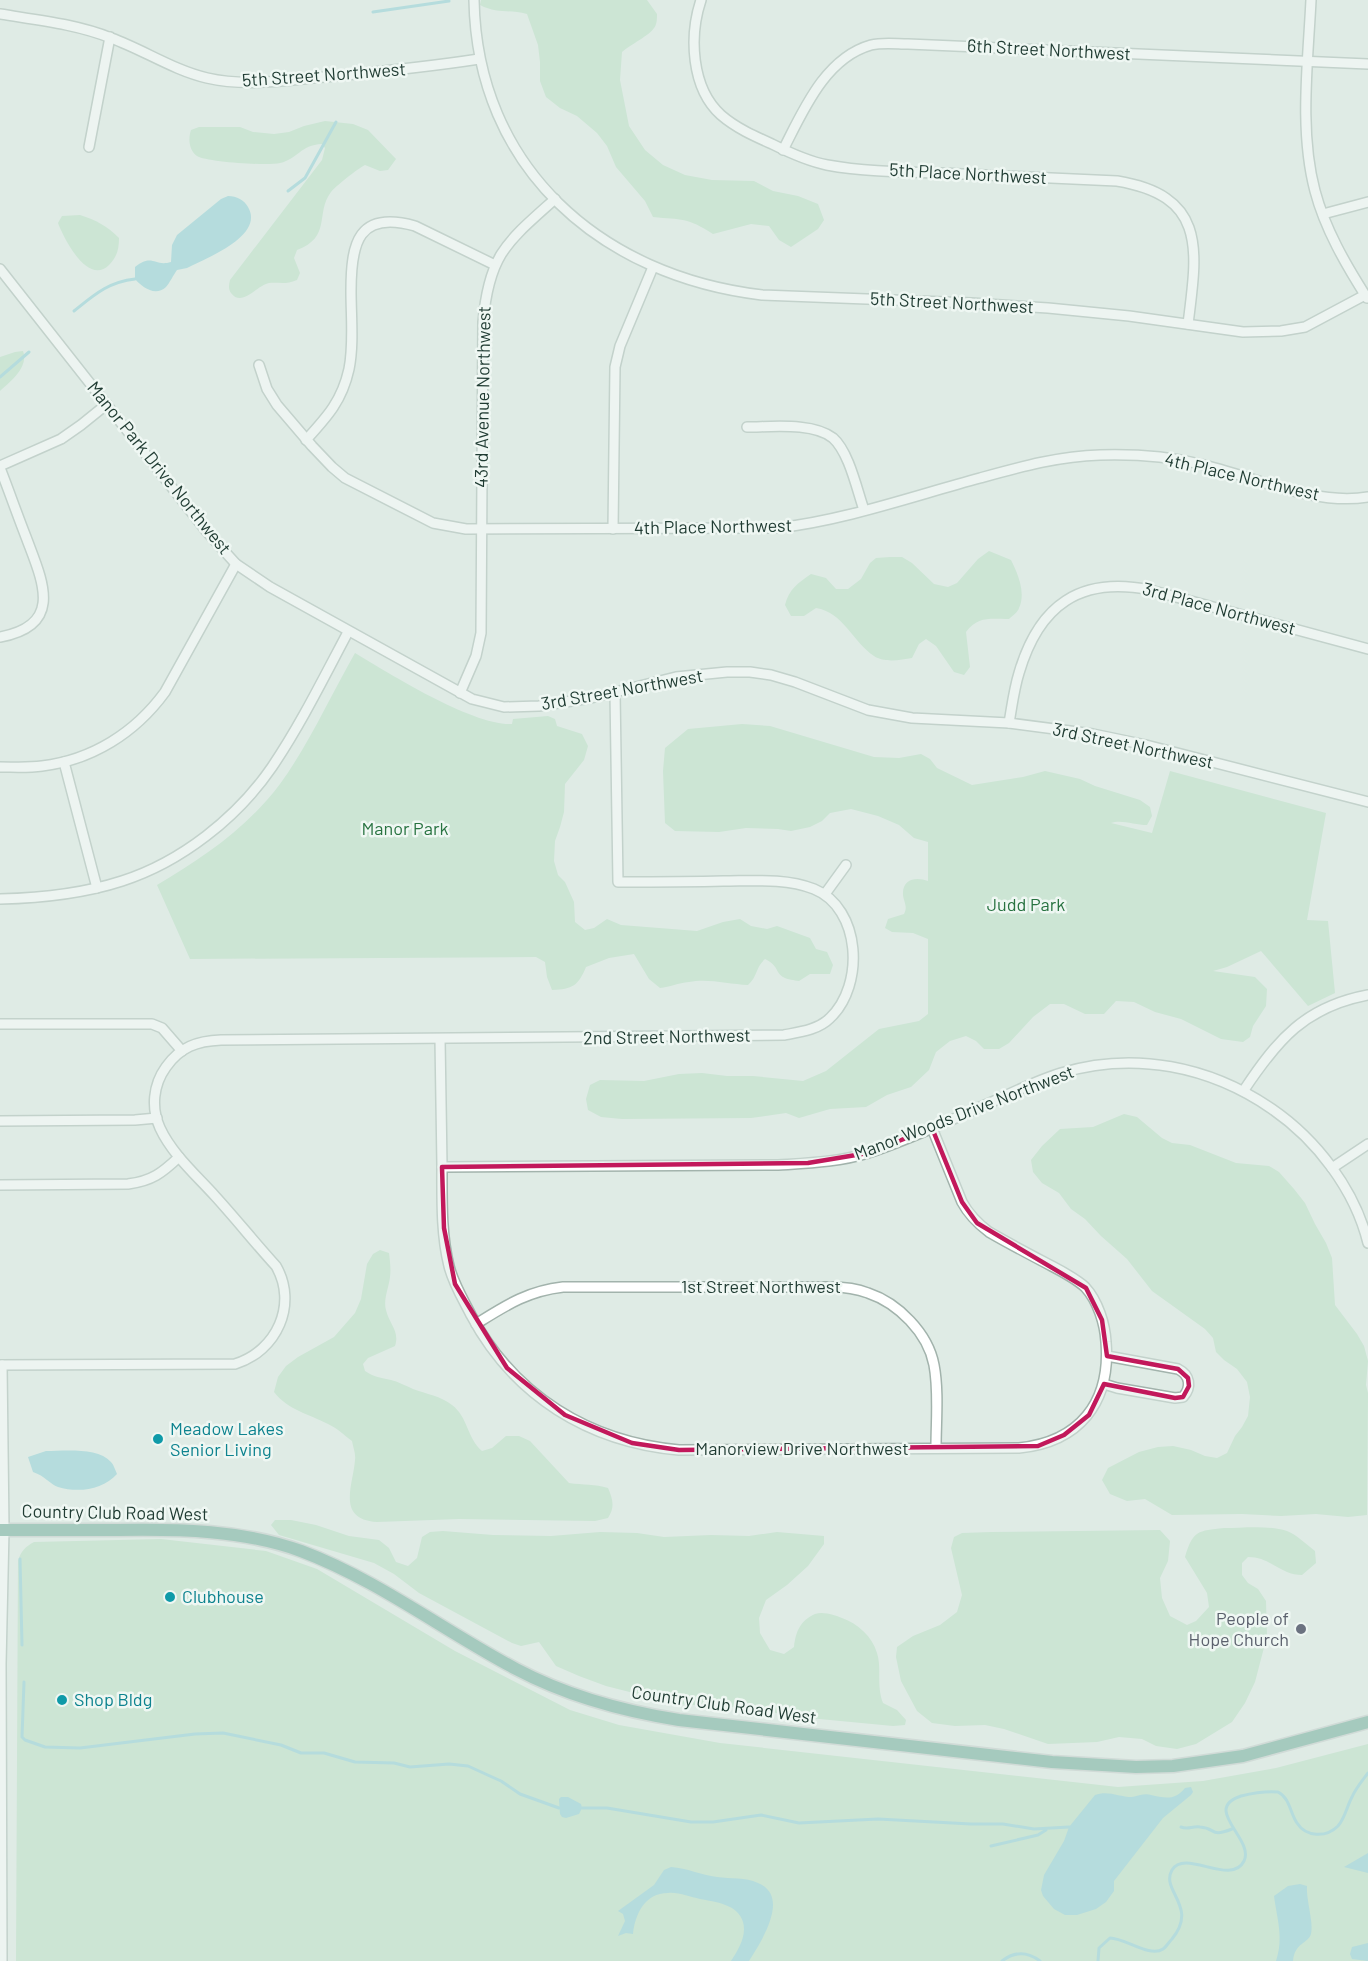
<svg xmlns="http://www.w3.org/2000/svg" width="1368" height="1961" font-family="Barlow,sans-serif">
  <style>
    .green { fill: #b6ddbf }
    .water { fill: #84cad2 }
    .lines { fill: none; stroke-linecap: round; stroke-linejoin: round }
    .stream { stroke: #84cad2; stroke-width: 3 }
    .minor-casing { stroke: #a2b3ac; stroke-width: 12 }
    .major-casing { stroke: #c0c8c6; stroke-width: 15 }
    .minor { stroke: #fff; stroke-width: 9 }
    .major { stroke: #61a28e; stroke-width: 12 }
    .marked { fill: none; stroke: #c2185b; stroke-width: 4.5; stroke-linejoin: round }
    .culture-dot { fill: #0f9aa8; stroke: #eff7f3; stroke-width: 2 }
    .worship-dot { fill: #6b7280; stroke: #eff7f3; stroke-width: 2 }
    .labels { text-anchor: middle; stroke-width: 5; stroke-linejoin: round; paint-order: stroke }
    .street-label { font-size: 18px; fill: #1f3b32; stroke: #eff7f3 }
    .park-label { font-size: 18px; fill: #287341; stroke: #eff7f3 }
    .culture-label { font-size: 18px; fill: #0d838f; stroke: #eff7f3; text-anchor: start }
    .worship-label { font-size: 18px; fill: #5b616d; stroke: #eff7f3; text-anchor: end }
  </style>
  <rect width="100%" height="100%" fill="#dfebe5"/>
  <g class="green">
    <path d="M481,0H647L657,14C657,18 657,25 654,28C650,35 630,45 622,52L620,80L629,126L645,150L663,165L685,175L712,180L754,181L773,191L798,196L818,204L824,220L818,229L791,247L779,240L769,226L751,224L713,234C687,217 682,220 653,217L645,201L616,167L607,146L597,133L577,116L560,108L546,97L540,81V62L538,45L527,14C510,9 497,14 480,5Z"/>
    <path d="M325,121L353,124L368,130L396,159L388,170L380,171L365,165C356,170 337,185 331,192C315,213 332,237 297,250L294,258L300,273L297,280C285,285 280,282 269,283C257,285 242,308 231,293C228,289 229,284 230,280L322,160L325,148L322,144C300,145 298,159 280,163C268,166 206,162 197,156C189,150 188,139 191,130L199,127H240L253,132L274,134L289,132L304,126Z"/>
    <path d="M80,215C96,220 107,226 119,238C119,249 117,257 109,265C88,286 64,239 58,223L62,216Z"/>
    <path d="M23,351C29,367 11,381 0,391V357L15,352Z"/>
    <path d="M989,551L1011,560C1018,574 1026,593 1019,608C1018,612 1012,616 1009,619C990,619 978,616 966,632L970,667L964,675L954,672L936,646L926,639L919,644L912,658C901,660 884,663 874,656C853,642 843,612 816,608L804,616H791L785,605C789,589 798,583 811,574L826,578L836,589H848L861,579L870,563L876,558L890,557H902L912,563L934,584L948,587L957,583L978,559Z"/>
    <path d="M355,653C390,674 473,726 512,724L513,719L548,716L555,719L557,726L582,734L588,746L584,760L565,784L564,812L560,827L555,841L554,861L558,875L565,882L574,902L575,922L585,930L594,928L607,919L621,925L697,931L723,922L740,919L751,926L767,929L777,926L810,938L816,949L827,952L833,965L830,974H810L799,981C794,980 788,980 783,977C775,972 779,966 765,959C755,968 758,976 748,985C729,984 707,978 689,982C678,983 670,987 660,988L649,979L634,954L609,958L586,967C578,986 573,989 552,990L547,977L545,962L536,957L190,959L157,885C203,858 247,828 280,784C309,744 330,697 355,653Z"/>
    <path d="M742,724L770,726L874,757L899,758L921,754L930,759L937,768L972,785L1023,777L1045,771L1080,779L1095,786L1140,800L1150,807L1152,816L1147,825C1135,825 1121,819 1111,823L1152,833L1170,771L1326,813L1307,920L1328,921L1335,993L1308,1006L1261,951L1227,967L1213,971L1255,977L1267,989L1266,1006L1253,1026L1250,1037L1243,1042L1221,1039L1181,1019L1155,1012L1134,1002L1116,1001L1104,1014H1085L1064,1004H1050L1033,1017L1009,1043L999,1049H984L976,1041L966,1036L950,1041L936,1052L929,1070L911,1087L887,1095L866,1107L830,1109L799,1118L786,1113L751,1118L622,1119L601,1117L588,1110L586,1099L590,1085L600,1080L644,1081L679,1074L702,1073L727,1076H753L803,1081L826,1071L879,1029L919,1021L928,1014V939L913,933L892,932L885,928L888,919L904,914C908,906 904,903 903,895C902,878 917,877 928,881V842L914,838L899,825L878,816L851,809L830,813L822,821L810,827L791,831L778,829L746,828L719,832L675,831L665,823L663,771L665,748L688,729Z"/>
    <path d="M1124,1114L1137,1117L1162,1138L1172,1143L1190,1145L1236,1163L1269,1166L1279,1172L1294,1189L1305,1203L1315,1224L1326,1243L1332,1258L1335,1305L1357,1334L1364,1346L1368,1361L1366,1385L1368,1393L1367,1515L1348,1517L1316,1514L1281,1516L1242,1514L1172,1515L1145,1499L1127,1501L1110,1494L1102,1480L1108,1468L1139,1452L1158,1447L1173,1446L1191,1450L1205,1456L1217,1458L1227,1453L1235,1436L1242,1427L1248,1416L1250,1397L1247,1382L1237,1369L1224,1360L1216,1352L1213,1338L1205,1329L1152,1291L1127,1259L1101,1236L1085,1219L1071,1209L1059,1193L1042,1183L1033,1172L1031,1160L1042,1146L1060,1129L1093,1127Z"/>
    <path d="M380,1250L389,1253C390,1261 391,1269 390,1277C389,1287 383,1300 386,1310C389,1324 400,1331 395,1346L368,1358L363,1364L365,1371C374,1377 381,1378 391,1380C399,1382 406,1386 413,1389C426,1394 441,1396 452,1405C468,1417 467,1438 482,1451L492,1448L506,1436H519L530,1441L569,1483C583,1485 595,1484 608,1488C613,1500 615,1507 608,1518L595,1521L459,1519L377,1522C336,1519 353,1486 355,1460C356,1454 353,1447 352,1441C344,1435 337,1428 328,1424C309,1414 288,1410 274,1392L278,1377L286,1366L298,1357L334,1337L355,1313L361,1299L367,1264L373,1254Z"/>
    <path d="M275,1520H291L316,1525L349,1536L379,1540L389,1548L396,1562L408,1566L417,1558L422,1537L430,1532L443,1531L493,1535L551,1536L600,1532L637,1533L664,1537L711,1535L749,1536L777,1532L824,1536V1544L808,1566L787,1585L766,1600L759,1618L760,1633L770,1650L784,1654L794,1647C796,1631 800,1621 815,1614C823,1611 835,1615 842,1618C858,1624 872,1636 877,1653C882,1668 876,1685 883,1703L897,1710L906,1720L905,1725L893,1726L788,1716L749,1706L728,1707L677,1704L606,1686L579,1676L556,1666L539,1642L521,1646L512,1643L419,1593L394,1574L374,1563L279,1535L271,1525Z"/>
    <path d="M1224,1528C1243,1528 1268,1525 1287,1531C1297,1535 1306,1544 1315,1551L1316,1563L1302,1575C1297,1575 1291,1574 1287,1572C1273,1566 1265,1557 1248,1557L1242,1563V1575L1248,1583L1258,1589L1266,1601L1267,1636L1255,1682L1245,1703L1232,1722L1196,1744L1177,1749L1156,1746L1142,1739L1119,1737L1097,1742L1048,1744L1004,1729L985,1725L955,1726L932,1723L917,1711L901,1681L896,1657L897,1647L913,1636L940,1625L957,1612L962,1595L951,1548L954,1537L962,1533L991,1532L1160,1530L1170,1541L1168,1561L1160,1578L1162,1598L1170,1616L1187,1625L1196,1621L1209,1607L1207,1593L1185,1557C1193,1530 1198,1531 1224,1528Z"/>
    <path d="M161,1539L266,1551L317,1569L455,1651L570,1710L619,1725L720,1743L1118,1787L1203,1781L1276,1768L1368,1744V1961H16L18,1561C21,1551 25,1547 34,1542Z"/>
  </g>
  <g class="water">
    <path d="M228,196C237,196 244,200 248,207C265,236 206,258 187,268L177,270C174,274 169,284 166,287C155,297 142,287 135,279V267C153,253 154,267 171,262L172,245L177,235L221,199Z"/>
    <path d="M46,1451C64,1451 98,1447 111,1462C114,1465 115,1470 117,1474C103,1490 78,1493 58,1487C50,1484 45,1476 33,1472L28,1457Z"/>
    <path d="M1191,1787L1193,1792L1191,1795L1163,1818L1114,1881V1891L1106,1902L1096,1909L1077,1915H1065L1054,1909L1043,1896L1041,1890L1044,1875L1064,1841L1069,1827L1095,1795C1108,1790 1119,1797 1132,1797C1138,1796 1145,1793 1151,1795C1164,1798 1175,1801 1185,1788Z"/>
    <path d="M561,1797H568L581,1804L582,1808L579,1814L566,1818L562,1817L560,1814L559,1799Z"/>
    <path d="M1368,1853V1873L1344,1867Z"/>
    <path d="M671,1867C687,1868 701,1875 717,1877C731,1879 745,1877 758,1883C791,1896 761,1942 749,1961H731C738,1950 747,1936 743,1922C738,1904 715,1902 700,1899C690,1897 679,1892 668,1893C645,1893 635,1914 633,1934L626,1933L618,1936L625,1921L623,1914L618,1911L654,1885L664,1870Z"/>
    <path d="M1300,1884L1307,1886C1306,1900 1314,1923 1311,1934C1308,1944 1295,1942 1293,1961H1276C1284,1938 1277,1919 1274,1896L1288,1886Z"/>
    <path d="M1368,1943V1961L1352,1959L1350,1954L1352,1947Z"/>
  </g>
  <g class="lines">
    <g class="stream">
      <path d="M373,12L449,1"/>
      <path d="M288,191L305,178L336,122"/>
      <path d="M74,311C94,295 108,282 135,279"/>
      <path d="M0,377L29,352"/>
      <path d="M20,1559L22,1645"/>
      <path d="M24,1682L22,1737L25,1740L45,1747L80,1748L195,1734L223,1733L281,1745L301,1753H324L355,1762L394,1763L410,1767L449,1764L468,1766L501,1781L520,1794L559,1808"/>
      <path d="M582,1808H607L691,1822H713L761,1815L799,1823L878,1819L971,1824H1003L1034,1829L1069,1827"/>
      <path d="M1181,1827C1188,1830 1192,1826 1200,1827C1217,1828 1209,1838 1232,1829"/>
      <path d="M991,1846L1038,1835L1046,1830"/>
      <path d="M1002,1961C1015,1951 1027,1951 1040,1961"/>
      <path d="M1098,1961L1099,1948L1110,1938C1125,1938 1150,1958 1163,1949C1166,1947 1169,1942 1172,1939C1199,1906 1160,1891 1172,1870C1185,1848 1231,1887 1244,1861C1255,1839 1201,1809 1241,1796C1253,1793 1266,1791 1278,1792C1290,1798 1290,1813 1297,1823C1306,1837 1326,1838 1338,1826C1345,1818 1347,1806 1352,1797C1356,1788 1362,1781 1368,1773"/>
    </g>
    <g class="minor-casing">
      <g id="minor">
        <path d="M474,0C477,168 601,276 762,295L971,303L1048,308L1129,316L1243,332L1281,331L1305,327L1365,295"/>
        <path d="M701,0C689,36 691,88 721,115C736,128 754,136 772,144C790,153 807,161 827,165C871,173 918,172 963,174C1014,176 1066,179 1117,181C1208,196 1197,251 1188,324"/>
        <path d="M1311,0C1308,62 1299,131 1315,191C1325,229 1346,265 1367,298"/>
        <path d="M0,14C37,20 76,24 111,38C144,50 173,70 207,78C246,87 287,80 325,77C377,72 428,67 479,59"/>
        <path d="M89,147L110,37"/>
        <path d="M783,150C803,111 825,58 871,45C883,42 897,44 908,44L1368,64"/>
        <path d="M1323,214L1368,202"/>
        <path d="M0,269L207,532L236,564L270,587L472,699L504,707L539,706L591,698L676,677L727,672H750L771,675L795,682L868,710L912,718L1009,723L1093,734L1146,745L1368,802"/>
        <path d="M259,365L267,389L277,405L312,446L332,467L345,478L433,523L466,529L777,528C846,520 913,496 980,478C1020,467 1059,456 1100,455C1134,454 1167,456 1200,464C1253,476 1313,506 1368,497"/>
        <path d="M747,427C771,427 813,422 833,438C849,452 857,490 864,510"/>
        <path d="M306,440C327,417 342,401 349,369C354,344 351,317 351,291C351,243 358,210 415,226L495,265"/>
        <path d="M0,466L61,439L81,425L107,404"/>
        <path d="M0,468C9,491 17,514 26,537C42,580 65,625 0,637"/>
        <path d="M613,529L615,367L620,346L653,267"/>
        <path d="M460,693L476,656L481,633L483,322C489,254 507,242 555,199"/>
        <path d="M1009,723C1012,706 1014,689 1019,673C1039,605 1080,576 1150,590L1368,649"/>
        <path d="M64,762L97,888"/>
        <path d="M0,767C14,767 28,768 42,766C92,760 135,733 165,692L236,564"/>
        <path d="M825,894L846,865"/>
        <path d="M0,899C42,898 82,894 122,881C181,862 237,818 272,767C301,724 324,677 348,632"/>
        <path d="M0,1024H152L162,1028L182,1051"/>
        <path d="M440,1039C441,1081 441,1124 442,1166C442,1199 441,1234 449,1266C453,1283 463,1299 471,1315C514,1396 589,1442 679,1450L1019,1448C1079,1442 1111,1403 1106,1342C1105,1324 1098,1301 1085,1287C1074,1277 1059,1270 1046,1263C1027,1253 1008,1243 989,1232C977,1223 969,1215 962,1202L932,1128"/>
        <path d="M1244,1090C1278,1039 1305,1007 1368,995"/>
        <path d="M0,1121L135,1120L157,1118"/>
        <path d="M442,1167L778,1165C809,1163 839,1162 868,1153C911,1139 953,1119 994,1101C1016,1091 1038,1080 1061,1073C1134,1051 1210,1066 1272,1109C1317,1140 1355,1190 1368,1243"/>
        <path d="M1332,1168L1368,1144"/>
        <path d="M0,1185L128,1184C152,1181 162,1173 179,1157"/>
        <path d="M476,1324C505,1306 527,1291 563,1287H831C844,1287 855,1288 868,1293C898,1303 928,1333 934,1365C939,1391 936,1421 936,1448"/>
        <path d="M0,1365L235,1364C277,1351 298,1304 276,1266C255,1243 236,1219 215,1196C196,1175 172,1154 160,1128C151,1108 153,1085 166,1067C180,1047 197,1041 221,1040L784,1035C800,1032 818,1030 830,1018C865,985 861,908 814,889C785,878 753,881 723,881C688,882 653,882 618,882L615,693"/>
        <path d="M1104,1384L1117,1388L1175,1398L1183,1397C1192,1387 1190,1375 1178,1369L1107,1356"/>
        <path d="M2,1961L1,1664L4,1530L2,1365"/>
      </g>
    </g>
    <g class="major-casing">
      <path id="major" d="M0,1530C39,1530 79,1530 118,1530C179,1529 243,1530 301,1551C378,1580 444,1631 516,1669C567,1696 622,1711 679,1720L1052,1762L1136,1767L1173,1766L1243,1756L1368,1722"/>
    </g>
    <use href="#minor" class="minor"/>
    <use href="#major" class="major"/>
  </g>
  <path d="M0 0H1368V1961H0ZM932,1128L962,1202L977,1223L1086,1288L1102,1320L1107,1356L1178,1369L1188,1378L1189,1386L1183,1397L1175,1398L1104,1384L1089,1415L1064,1435L1038,1446L679,1450L632,1443L565,1415L507,1368L455,1284L444,1228L442,1167L808,1163L868,1153Z" fill="#dfebe5" fill-opacity=".55" fill-rule="evenodd"/>
  <path class="marked" d="M932,1128L962,1202L977,1223L1086,1288L1102,1320L1107,1356L1178,1369L1188,1378L1189,1386L1183,1397L1175,1398L1104,1384L1089,1415L1064,1435L1038,1446L679,1450L632,1443L565,1415L507,1368L455,1284L444,1228L442,1167L808,1163L868,1153Z"/>
  <g class="culture-dot">
    <circle cx="158" cy="1439" r="6"/>
    <circle cx="170" cy="1597" r="6"/>
    <circle cx="62" cy="1700" r="6"/>
  </g>
  <circle class="worship-dot" cx="1301" cy="1629" r="6"/>
  <g class="labels">
    <g class="street-label">
      <text transform="translate(1049 50) rotate(3)" y="6">6th Street Northwest</text>
      <text transform="translate(324 75) rotate(-4)" y="6">5th Street Northwest</text>
      <text transform="translate(968 174) rotate(3)" y="6">5th Place Northwest</text>
      <text transform="translate(952 303) rotate(3)" y="6">5th Street Northwest</text>
      <text transform="translate(483 397) rotate(-89)" y="6">43rd Avenue Northwest</text>
      <text transform="translate(159 468) rotate(51)" y="6">Manor Park Drive Northwest</text>
      <text transform="translate(1242 477) rotate(13)" y="6">4th Place Northwest</text>
      <text transform="translate(713 527) rotate(-1)" y="6">4th Place Northwest</text>
      <text transform="translate(1219 609) rotate(15)" y="6">3rd Place Northwest</text>
      <text transform="translate(622 690) rotate(-10)" y="6">3rd Street Northwest</text>
      <text transform="translate(1133 746) rotate(12)" y="6">3rd Street Northwest</text>
      <text transform="translate(667 1037) rotate(-1)" y="6">2nd Street Northwest</text>
      <text transform="translate(964 1113) rotate(-21)" y="6">Manor Woods Drive Northwest</text>
      <text x="761" y="1293">1st Street Northwest</text>
      <text x="802" y="1455">Manorview Drive Northwest</text>
      <text transform="translate(115 1513) rotate(1)" y="6">Country Club Road West</text>
      <text transform="translate(724 1705) rotate(8)" y="6">Country Club Road West</text>
    </g>
    <g class="park-label">
      <text x="405" y="835">Manor Park</text>
      <text x="1026" y="911">Judd Park</text>
    </g>
    <g class="culture-label">
      <text x="170" y="1435">Meadow Lakes<tspan x="170" dy="21">Senior Living</tspan></text>
      <text x="182" y="1603">Clubhouse</text>
      <text x="74" y="1706">Shop Bldg</text>
    </g>
    <g class="worship-label">
      <text x="1289" y="1625">People of<tspan x="1289" dy="21">Hope Church</tspan></text>
    </g>
  </g>
</svg>
